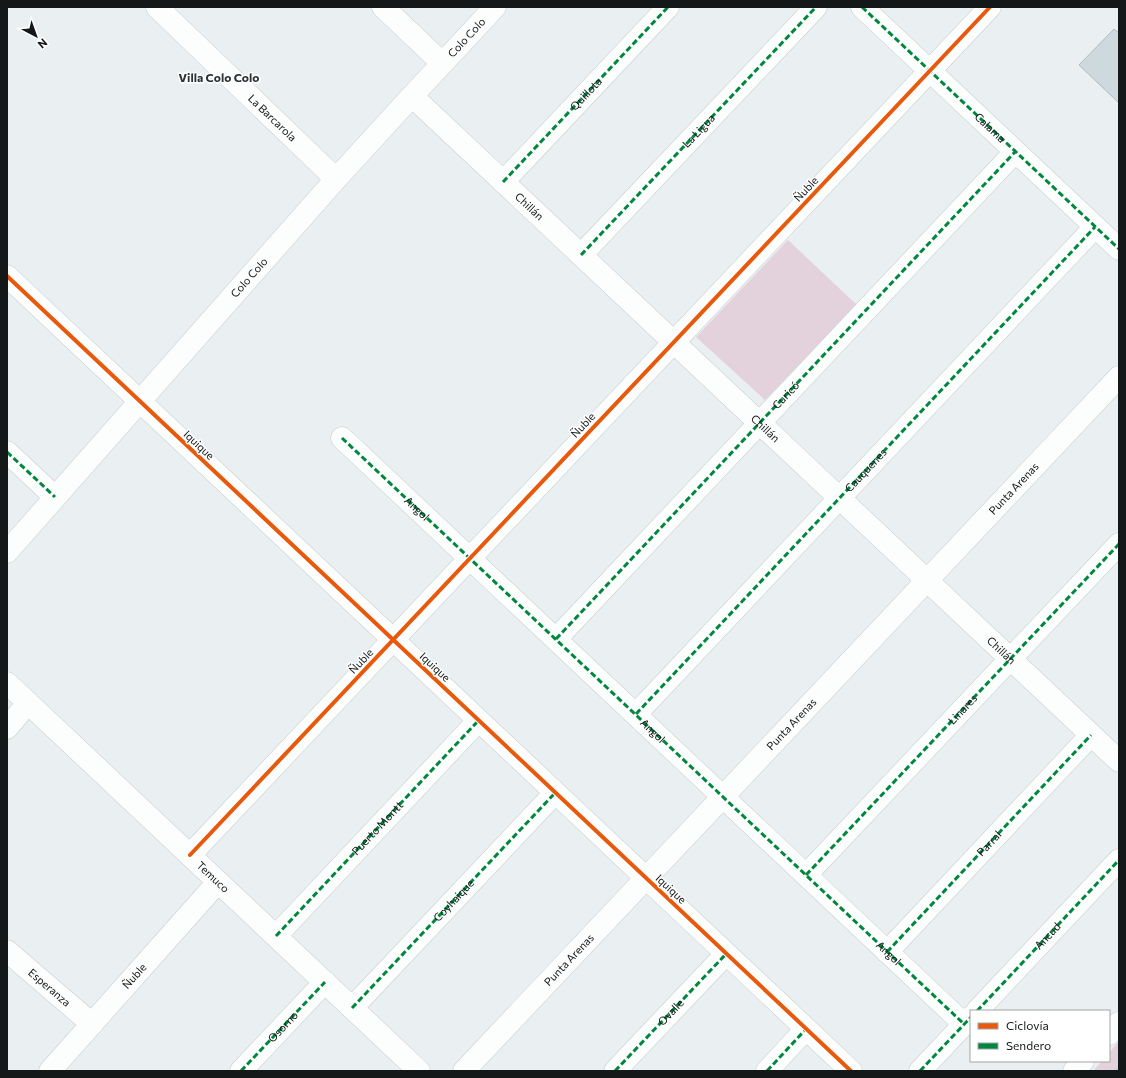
<svg xmlns="http://www.w3.org/2000/svg" width="1126" height="1078" font-family="Commissioner,sans-serif">
  <style>
    .green { fill: #e3d2db }
    .building { fill: #ced9de; stroke: #b6babc }
    .lines { fill: none; stroke-linecap: round; stroke-linejoin: round }
    .street-casing { stroke: #c7ccce; stroke-width: 23 }
    .secondary-casing { stroke: #c7ccce; stroke-width: 23 }
    .path { stroke: #ced0d0; stroke-width: 2.5; stroke-dasharray: 4 2; stroke-linecap: butt }
    .street { stroke: #fcfdfd; stroke-width: 22 }
    .secondary { stroke: #fcfdfd; stroke-width: 22 }
    .quiet { stroke: #00873e; stroke-width: 3; stroke-dasharray: 6 3; stroke-linecap: butt }
    .cycleway-casing { stroke: #fff; stroke-width: 6 }
    .cycleway { stroke: #e8590c; stroke-width: 4 }
    .labels { text-anchor: middle; stroke-width: 3; stroke-linejoin: round; paint-order: stroke }
    .street-label { font-size: 11px; fill: #141819; stroke: #fff }
    .neighbourhood-label { font-size: 12px; font-weight: bold; fill: #2c3437; stroke: #fff }
  </style>
  <rect width="100%" height="100%" fill="#eaf0f2"/>
  <g class="green">
    <path d="M788,240L857,305L765,400L696,337Z"/>
    <path d="M1119,1041V1071H1093L1102,1061H1109V1053Z"/>
  </g>
  <path class="building" d="M1114,29L1119,33V103L1079,65Z"/>
  <g class="lines">
    <g class="street-casing">
      <g id="street">
        <path id="s1" d="M157,7L336,179"/>
        <path d="M383,7L442,63"/>
        <path d="M862,7L1119,249"/>
        <path id="s2" d="M412,96L495,7"/>
        <path id="s3" d="M503,182L668,7"/>
        <path d="M581,255L816,7"/>
        <path d="M7,276L851,1071"/>
        <path id="s4" d="M342,438L964,1024"/>
        <path d="M7,452L55,497"/>
        <path d="M556,639L1015,152"/>
        <path id="s5" d="M7,683L419,1071"/>
        <path id="s6" d="M636,714L1095,227"/>
        <path d="M7,728L28,703"/>
        <path d="M190,855L990,7"/>
        <path id="s7" d="M806,875L1119,544"/>
        <path d="M276,936L478,721"/>
        <path id="s8" d="M7,951L92,1024"/>
        <path d="M887,952L1091,735"/>
        <path id="s9" d="M352,1008L555,793"/>
        <path id="s10" d="M977,1011L1119,860"/>
        <path d="M1109,1034L1119,1023"/>
        <path id="s11" d="M50,1071L218,882"/>
        <path d="M241,1071L325,982"/>
        <path id="s12" d="M464,1071L1119,377"/>
        <path d="M615,1071L726,954"/>
        <path d="M767,1071L806,1029"/>
        <path d="M920,1071L971,1017"/>
        <path d="M1074,1071L1083,1061"/>
      </g>
    </g>
    <g class="secondary-casing">
      <g id="secondary">
        <path id="s13" d="M7,552L336,179L412,96L1119,761"/>
      </g>
    </g>
    <path class="path" d="M1115,1071L1119,1066"/>
    <use href="#street" class="street"/>
    <use href="#secondary" class="secondary"/>
    <g class="quiet">
      <path id="s14" d="M862,7L1119,249"/>
      <path d="M503,182L668,7"/>
      <path id="s15" d="M581,255L816,7"/>
      <path d="M342,438L964,1024"/>
      <path d="M7,452L55,497"/>
      <path id="s16" d="M556,639L1015,152"/>
      <path d="M636,714L1095,227"/>
      <path d="M806,875L1119,544"/>
      <path id="s17" d="M276,936L478,721"/>
      <path id="s18" d="M887,952L1091,735"/>
      <path d="M352,1008L555,793"/>
      <path d="M977,1011L1119,860"/>
      <path id="s19" d="M241,1071L325,982"/>
      <path id="s20" d="M615,1071L726,954"/>
      <path d="M767,1071L806,1029"/>
      <path d="M920,1071L971,1017"/>
    </g>
    <g class="cycleway-casing">
      <g id="cycleway">
        <path d="M7,276L851,1071"/>
        <path d="M190,855L990,7"/>
      </g>
    </g>
    <use href="#cycleway" class="cycleway"/>
  </g>
  <g class="labels">
    <g class="street-label">
      <text dy="4" stroke="none"><textPath href="#s2" startOffset="80">Colo Colo</textPath></text>
      <text dy="4" stroke="none"><textPath href="#s3" startOffset="121">Quillota</textPath></text>
      <text dy="4" stroke="none"><textPath href="#s1" startOffset="160">La Barcarola</textPath></text>
      <text dy="4" stroke="none"><textPath href="#s14" startOffset="176">Calama</textPath></text>
      <text dy="4" stroke="none"><textPath href="#s15" startOffset="171">La Ligua</textPath></text>
      <text transform="translate(806 189) rotate(-47)" y="4">Ñuble</text>
      <text dy="4" stroke="none"><textPath href="#s13" startOffset="771">Chillán</textPath></text>
      <text dy="4" stroke="none"><textPath href="#s13" startOffset="366">Colo Colo</textPath></text>
      <text dy="4" stroke="none"><textPath href="#s16" startOffset="335">Curicó</textPath></text>
      <text transform="translate(583 425) rotate(-47)" y="4">Ñuble</text>
      <text dy="4" stroke="none"><textPath href="#s13" startOffset="1095">Chillán</textPath></text>
      <text transform="translate(199 445) rotate(43)" y="4">Iquique</text>
      <text dy="4" stroke="none"><textPath href="#s6" startOffset="335">Cauquenes</textPath></text>
      <text dy="4" stroke="none"><textPath href="#s12" startOffset="801">Punta Arenas</textPath></text>
      <text dy="4" stroke="none"><textPath href="#s4" startOffset="103">Angol</textPath></text>
      <text dy="4" stroke="none"><textPath href="#s13" startOffset="1419">Chillán</textPath></text>
      <text transform="translate(361 661) rotate(-47)" y="4">Ñuble</text>
      <text transform="translate(435 667) rotate(43)" y="4">Iquique</text>
      <text dy="4" stroke="none"><textPath href="#s7" startOffset="228">Linares</textPath></text>
      <text dy="4" stroke="none"><textPath href="#s12" startOffset="477">Punta Arenas</textPath></text>
      <text dy="4" stroke="none"><textPath href="#s4" startOffset="427">Angol</textPath></text>
      <text dy="4" stroke="none"><textPath href="#s17" startOffset="148">Puerto Montt</textPath></text>
      <text dy="4" stroke="none"><textPath href="#s18" startOffset="149">Parral</textPath></text>
      <text dy="4" stroke="none"><textPath href="#s5" startOffset="283">Temuco</textPath></text>
      <text transform="translate(671 889) rotate(43)" y="4">Iquique</text>
      <text dy="4" stroke="none"><textPath href="#s9" startOffset="148">Coyhaique</textPath></text>
      <text dy="4" stroke="none"><textPath href="#s10" startOffset="103">Ancud</textPath></text>
      <text dy="4" stroke="none"><textPath href="#s4" startOffset="751">Angol</textPath></text>
      <text dy="4" stroke="none"><textPath href="#s12" startOffset="153">Punta Arenas</textPath></text>
      <text dy="4" stroke="none"><textPath href="#s11" startOffset="127">Ñuble</textPath></text>
      <text dy="4" stroke="none"><textPath href="#s8" startOffset="56">Esperanza</textPath></text>
      <text dy="4" stroke="none"><textPath href="#s20" startOffset="81">Ovalle</textPath></text>
      <text dy="4" stroke="none"><textPath href="#s19" startOffset="61">Osorno</textPath></text>
    </g>
    <g class="neighbourhood-label">
      <text x="219" y="82">Villa Colo Colo</text>
    </g>
  </g>
  <rect width="1126" height="1078" fill="none" stroke="#141819" stroke-width="16"/>
  <rect x="970" y="1010" width="140" height="52" fill="#ffffff" stroke="#a1a3a3"/>
  <rect x="978" y="1023" width="20" height="6" fill="#e8590c" stroke="#a1a3a3"/>
  <text x="1006" y="1030" font-size="12" fill="#141819">Ciclovía</text>
  <rect x="978" y="1043" width="20" height="6" fill="#00873e" stroke="#a1a3a3"/>
  <text x="1006" y="1050" font-size="12" fill="#141819">Sendero</text>
  <g transform="translate(36 36) rotate(139)" stroke="#ffffff" stroke-width="3" paint-order="stroke">
  <path d="M0-3L7 15L0 10L-7 15Z" fill="#141819"/>
  <text y="-6" font-size="11" font-weight="bold" text-anchor="middle" fill="#141819">N</text>
  </g>
</svg>
